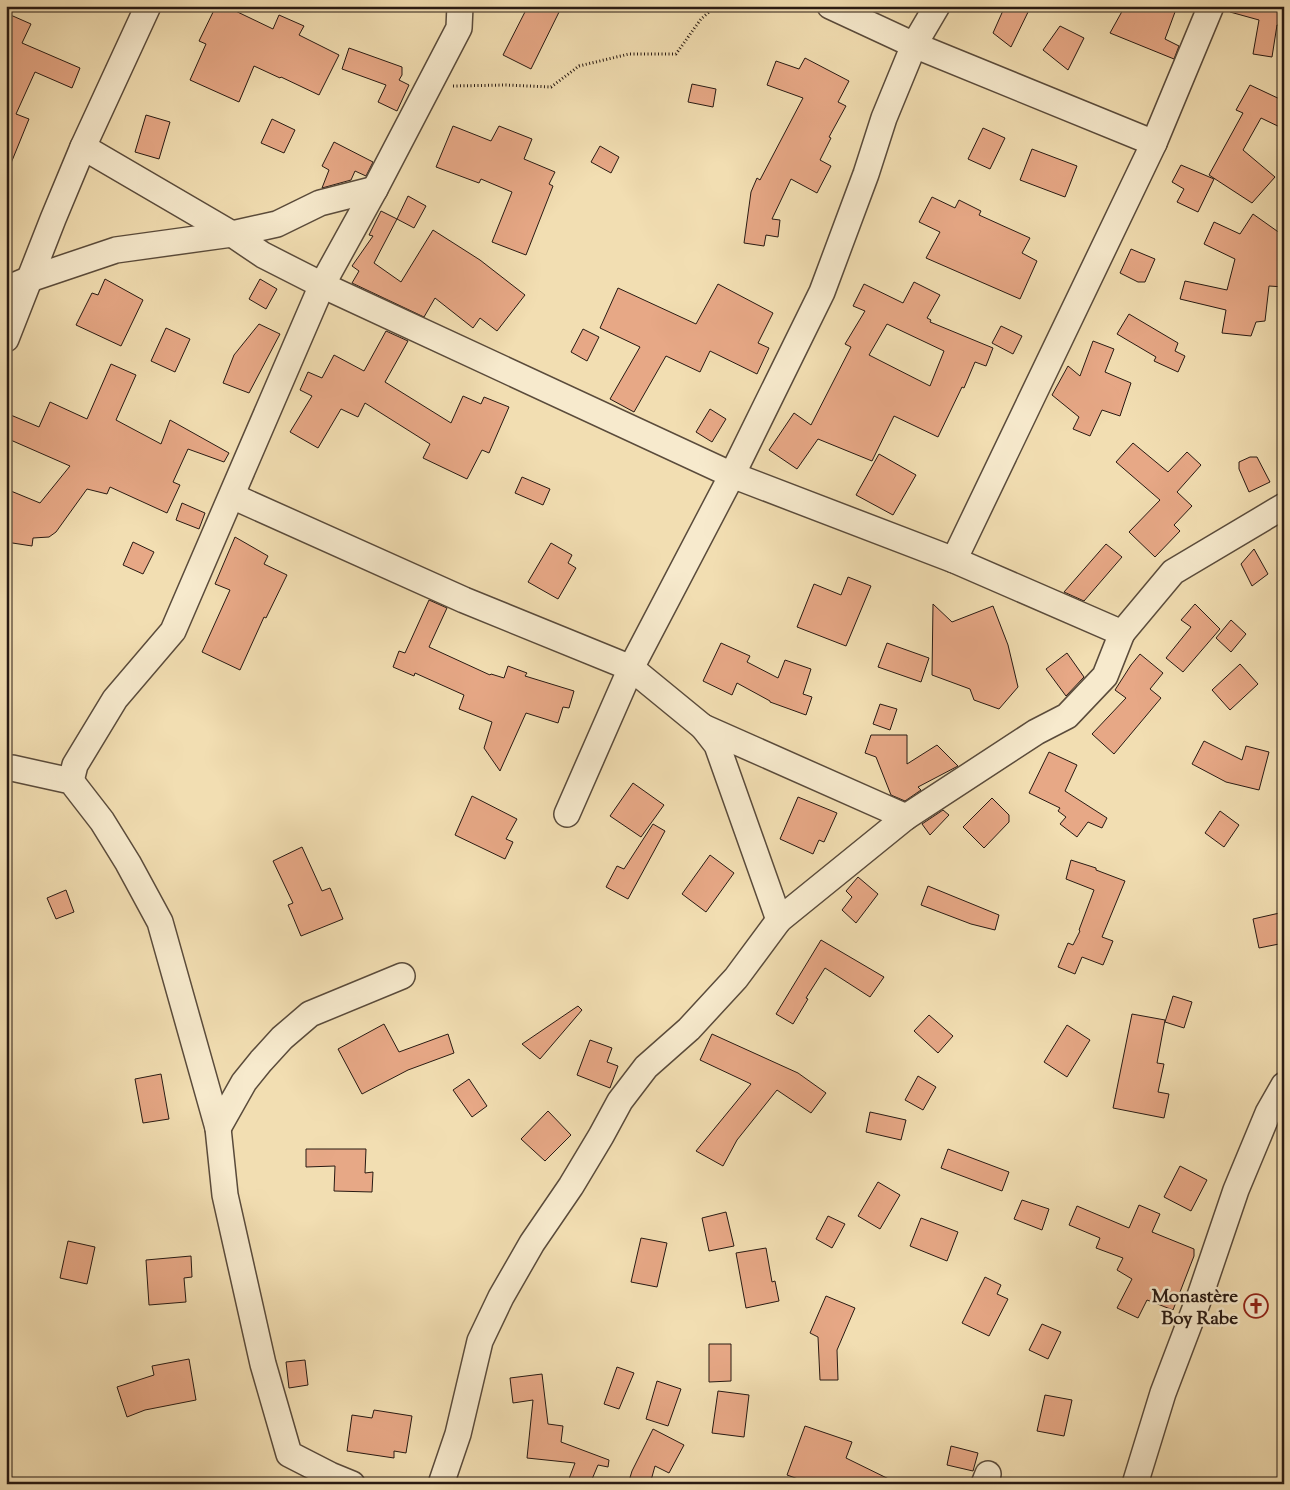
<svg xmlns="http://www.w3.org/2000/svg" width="1290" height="1490" font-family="'Sorts Mill Goudy',serif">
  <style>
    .building { fill: #e7a886; stroke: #281a13; fill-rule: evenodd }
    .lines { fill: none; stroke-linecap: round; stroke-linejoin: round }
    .minor-casing { stroke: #5a4b3b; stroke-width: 28 }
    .path { stroke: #281a13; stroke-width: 3; stroke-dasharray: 1 2.5; stroke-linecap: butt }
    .minor { stroke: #f7eacd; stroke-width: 25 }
    .labels { text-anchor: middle; stroke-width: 5; stroke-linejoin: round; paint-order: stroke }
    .poi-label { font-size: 19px; font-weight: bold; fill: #281a13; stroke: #f7eacd; text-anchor: end }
  </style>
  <rect width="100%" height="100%" fill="#f2deb2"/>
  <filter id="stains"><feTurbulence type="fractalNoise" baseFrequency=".004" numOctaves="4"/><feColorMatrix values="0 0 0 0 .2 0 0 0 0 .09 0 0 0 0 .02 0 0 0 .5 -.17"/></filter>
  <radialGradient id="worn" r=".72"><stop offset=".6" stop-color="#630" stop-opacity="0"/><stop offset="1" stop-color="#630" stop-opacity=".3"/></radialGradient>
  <g class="building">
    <path d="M216,6H225L273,29L279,15L304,26L299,35L339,55L319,95L281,77L280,78L254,66L239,102L190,80L206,44L199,41Z"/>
    <path d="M528,6H562L531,69L503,55Z"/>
    <path d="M1005,6H1031L1011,47L993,33Z"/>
    <path d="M1125,6H1163L1175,12L1165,39L1179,46L1174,59L1110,33Z"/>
    <path d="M1231,6H1284V26L1277,25L1272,57L1253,54L1259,20L1230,12Z"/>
    <path d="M6,13L31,24L22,43L80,68L72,88L35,72L16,114L29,119L7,173Z"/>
    <path d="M1060,26L1084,38L1068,70L1043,50Z"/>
    <path d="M349,48L402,67V75L399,80L409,85L397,111L378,102L386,85L342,69Z"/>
    <path d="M805,58L849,81L838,102L846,106L829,137L831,138L820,160L831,166L817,193L791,179L772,219L780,220L778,237L766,235L764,246L744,243L751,192L757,178L760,180L803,98L767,85L776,61L799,69Z"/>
    <path d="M692,84L716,89L713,107L688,102Z"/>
    <path d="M1250,85L1284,101V129L1261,118L1243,150L1275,177L1252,203L1209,175L1243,113L1236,110Z"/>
    <path d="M146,115L170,122L159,159L135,152Z"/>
    <path d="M272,119L295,130L284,153L261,143Z"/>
    <path d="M453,126L491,141L499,126L532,139L524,159L555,172L549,184L553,186L526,255L492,242L512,192L481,179L479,183L436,167Z"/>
    <path d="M983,128L1005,138L990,169L968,159Z"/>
    <path d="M334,142L373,162L366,176L355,171L351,180L322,188L329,170L322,166Z"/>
    <path d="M600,146L619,157L611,173L591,162Z"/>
    <path d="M1032,149L1077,166L1065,197L1020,180Z"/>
    <path d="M1181,165L1214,179L1198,212L1177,202L1184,189L1172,182Z"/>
    <path d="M408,196L426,206L414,228L397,219Z"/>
    <path d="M932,197L955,208L959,200L981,211L979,215L1030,238L1022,253L1037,261L1020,299L926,258L940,232L919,222Z"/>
    <path d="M381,211L397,219L374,263L401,282L433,230L480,260L525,295L497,331L480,318L473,328L435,298L424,317L352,283L359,271L352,266L373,236L369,235Z"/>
    <path d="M1253,214L1284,236V287L1269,286L1265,321L1256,322L1251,336L1222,333L1226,310L1180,299L1185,281L1227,290L1235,259L1204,244L1214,222L1240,234Z"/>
    <path d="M1131,249L1155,259L1145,282H1138L1120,273Z"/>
    <path d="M105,279L143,300L121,346L76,325L92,293L98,295Z"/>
    <path d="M260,279L277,289L266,309L249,299Z"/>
    <path d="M914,282L940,295L927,318L931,320L930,322L993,348L986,366L975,362L964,388L962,387L938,437L894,416L872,461L818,439L797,469L769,450L794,413L811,425L851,347L845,344L865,311L853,306L864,284L903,303ZM887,324L944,351L930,386L869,355Z"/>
    <path d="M718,284L773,313L758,343L769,348L757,374L710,351L700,372L666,356L634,412L610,399L640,347L600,328L618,288L696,324Z"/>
    <path d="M1129,314L1178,343L1175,351L1185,356L1178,372L1154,361L1156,357L1117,334Z"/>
    <path d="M259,324L280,334L249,393L223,383L234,355Z"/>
    <path d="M1001,326L1022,336L1013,354L992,343Z"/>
    <path d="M166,328L190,339L175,372L151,361Z"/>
    <path d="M583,329L599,337L587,361L571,352Z"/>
    <path d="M386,331L408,341L385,382L451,423L463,396L481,404L484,397L509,407L489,453L482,450L467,479L423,458L430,444L365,403L358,417L341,409L318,448L290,432L312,396L300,390L308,372L322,378L334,355L364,371Z"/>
    <path d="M1093,341L1114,349L1105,372L1131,383L1120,416L1102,410L1090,436L1073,429L1079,417L1052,395L1068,366L1080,376Z"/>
    <path d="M111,364L136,375L116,420L161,444L170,420L229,453L224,462L188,449L173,482L180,485L167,513L110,487L107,494L87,489L56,532L49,537L33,538L32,546L6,542V489L40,503L70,466L6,438V413L39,427L50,402L87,419Z"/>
    <path d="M710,409L726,419L712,442L696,432Z"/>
    <path d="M1133,443L1168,472L1187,452L1201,465L1177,492L1192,506L1174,525L1180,531L1155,557L1129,532L1160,500L1116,462Z"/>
    <path d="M879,454L916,475L893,515L856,495Z"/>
    <path d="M1250,457H1257L1270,482L1249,492L1239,469V462Z"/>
    <path d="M522,477L550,489L543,505L515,493Z"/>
    <path d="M182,503L205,513L199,529L176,520Z"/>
    <path d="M235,537L268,556L264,564L287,575L266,618L264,617L240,670L202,652L230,590L215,584Z"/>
    <path d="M133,542L154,552L143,574L123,565Z"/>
    <path d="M551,543L572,555L568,563L576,568L558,599L528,582Z"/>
    <path d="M1106,544L1122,557L1084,601L1064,592Z"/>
    <path d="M1254,549L1268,574L1252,586L1241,564Z"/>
    <path d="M848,577L871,586L846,646L797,627L814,584L841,595Z"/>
    <path d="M429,600L447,608L429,647L490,675L491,674L504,678L508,666L527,673L525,676L574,691L569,708L563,707L558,723L526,713L500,771L484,748L492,722L459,709L464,695L415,673L414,676L393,667L399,651L405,653Z"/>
    <path d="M933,604L952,622L993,606L1008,645L1018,687L999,709L974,700L970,689L932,675Z"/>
    <path d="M1195,604L1220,629L1183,672L1166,658L1191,627L1181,620Z"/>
    <path d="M1231,620L1246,634L1231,652L1216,638Z"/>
    <path d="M721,643L750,656L747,662L778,678L785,660L811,669L803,694L812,697L806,715L770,702V701L737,683L732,695L703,681Z"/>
    <path d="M887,643L929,658L921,682L878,667Z"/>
    <path d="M1067,653L1084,677L1066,696L1046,669Z"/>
    <path d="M1140,654L1163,673L1150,689L1161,698L1114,754L1092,734L1126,698L1115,690L1131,665Z"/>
    <path d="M1240,664L1258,684L1230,710L1212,690Z"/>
    <path d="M880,704L897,709L890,730L873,724Z"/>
    <path d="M871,735H907V764L937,745L958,766L918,787L921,790L905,801L891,795L876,757L865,753Z"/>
    <path d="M1204,741L1242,760L1246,746L1269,752L1259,790L1226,782L1192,764Z"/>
    <path d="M1049,752L1077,765L1065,791L1107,818L1102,828L1088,822L1077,837L1060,824L1066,817L1058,811L1060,808L1029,793Z"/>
    <path d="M633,783L664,805L641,837L610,816Z"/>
    <path d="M472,796L517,819L506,839L513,842L505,859L455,835Z"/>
    <path d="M798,797L837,813L824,842L819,840L813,854L780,839Z"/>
    <path d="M992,798L1009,815V822L984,848L963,827Z"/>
    <path d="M943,810L949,815L930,835L922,824Z"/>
    <path d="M1220,811L1239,825L1224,847L1205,833Z"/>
    <path d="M653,824L665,831L628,899L606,887L617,866L624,869Z"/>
    <path d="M302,847L322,891L330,888L343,919L301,936L288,905L293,903L273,861Z"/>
    <path d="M710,855L734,873L706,912L682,894Z"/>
    <path d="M1071,860L1096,868V870L1125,881L1102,937L1113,941L1103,965L1082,957L1075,974L1058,967L1068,943L1073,945L1080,931L1079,930L1094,890L1066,879Z"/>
    <path d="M858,877L878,894L856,923L842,910L852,897L846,891Z"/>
    <path d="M928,886L999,915L995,930L971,924L921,905Z"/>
    <path d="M66,890L74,912L56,919L47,898Z"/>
    <path d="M1284,912V943L1259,948L1253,919Z"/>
    <path d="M821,940L884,977L870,997L825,968L806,998L808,999L793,1024L776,1014Z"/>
    <path d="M1173,996L1192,1002L1184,1028L1165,1022Z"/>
    <path d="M578,1006L582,1010L540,1059L522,1044Z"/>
    <path d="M1132,1014L1165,1020L1157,1063L1164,1064L1158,1092L1169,1094L1164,1118L1113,1108Z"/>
    <path d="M929,1015L953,1036L938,1053L914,1031Z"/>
    <path d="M384,1024L399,1052L448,1034L454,1053L408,1070L362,1094L338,1049Z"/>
    <path d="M1067,1025L1090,1040L1067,1077L1044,1062Z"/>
    <path d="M712,1034L798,1073L826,1093L811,1113L777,1090L737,1140L723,1166L696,1151L751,1084L700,1060Z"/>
    <path d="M590,1040L612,1048L607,1062L618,1066L610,1088L577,1075Z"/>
    <path d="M161,1074L169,1119L143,1123L135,1079Z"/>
    <path d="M918,1076L936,1087L923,1110L905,1100Z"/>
    <path d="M469,1079L487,1106L472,1117L453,1090Z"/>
    <path d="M548,1111L571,1135L545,1161L521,1139Z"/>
    <path d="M870,1112L906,1120L901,1140L866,1132Z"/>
    <path d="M306,1149H366L365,1173L373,1172L372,1192L334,1191L335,1166L306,1167Z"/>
    <path d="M948,1149L1009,1172L1002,1191L941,1168Z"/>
    <path d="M1180,1166L1207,1180L1191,1211L1164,1197Z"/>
    <path d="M878,1182L900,1195L880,1229L858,1216Z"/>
    <path d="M1022,1200L1049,1209L1042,1230L1014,1219Z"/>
    <path d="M1139,1205L1160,1214L1152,1232L1194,1249V1256L1173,1310L1147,1300L1138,1318L1117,1308L1132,1279L1117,1270L1123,1258L1096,1248L1100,1238L1069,1225L1077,1206L1129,1228Z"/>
    <path d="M726,1212L734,1246L709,1251L702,1218Z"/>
    <path d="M828,1216L845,1224L832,1248L816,1239Z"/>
    <path d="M921,1218L958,1232L947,1261L910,1246Z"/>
    <path d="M641,1238L667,1243L657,1287L631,1282Z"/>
    <path d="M68,1241L95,1247L87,1284L60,1278Z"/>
    <path d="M766,1248L772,1282L775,1281L779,1301L746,1308L736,1253Z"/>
    <path d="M191,1256L192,1277L184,1278L186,1302L149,1305L146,1260Z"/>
    <path d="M985,1277L1001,1285L997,1294L1008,1299L989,1336L962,1323Z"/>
    <path d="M826,1296L855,1308L837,1350L838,1380H820L818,1337L810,1333Z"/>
    <path d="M1042,1324L1061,1332L1048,1359L1029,1350Z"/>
    <path d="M709,1344H731V1381L709,1382Z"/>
    <path d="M189,1359L196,1400L145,1410L127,1417L117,1387L154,1375L152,1366Z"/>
    <path d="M305,1360L308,1385L289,1388L286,1362Z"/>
    <path d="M617,1367L634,1373L619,1409L604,1404Z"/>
    <path d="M542,1374L548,1424L563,1426L561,1442L609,1460L608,1467L598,1465L590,1484H567L575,1463L527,1458L533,1400L513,1403L510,1378Z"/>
    <path d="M657,1381L681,1389L668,1426L646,1419Z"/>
    <path d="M718,1391L749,1395L744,1437L712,1433Z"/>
    <path d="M1045,1395L1072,1400L1064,1436L1037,1431Z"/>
    <path d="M374,1410L412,1416L406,1453L394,1451V1458L347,1451L352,1415L372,1418Z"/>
    <path d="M805,1426L852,1442L846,1458L899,1484H812L787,1475Z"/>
    <path d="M653,1429L684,1445L669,1473L655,1466L650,1484H628L632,1471Z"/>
    <path d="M951,1446L978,1453L973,1471L947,1465Z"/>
  </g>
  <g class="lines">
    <g class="minor-casing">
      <g id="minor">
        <path d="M830,6L914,45L1154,143"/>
        <path d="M83,147L232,234L263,255L322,285L732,475L954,560L1122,633L1173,572L1284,506"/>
        <path d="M6,289L30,279L116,250L232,234L277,224L320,203L375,189"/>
        <path d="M6,339L53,219L83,147L148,6"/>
        <path d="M232,496L464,600L631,668L567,814"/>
        <path d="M954,560L1154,143L1211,6"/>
        <path d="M703,727L906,817"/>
        <path d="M6,768H12L71,781L102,821L128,863L160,922L218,1128L225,1195L263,1364L289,1454L330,1475L352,1484"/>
        <path d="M71,781L75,765L115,699L173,631L322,285L375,189L459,28L460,6"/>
        <path d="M779,920L717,745L703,727L631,668L732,475L822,292L866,174L884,118L914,45L937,6"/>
        <path d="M218,1128L244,1082L261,1061L282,1038L310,1014L402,976"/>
        <path d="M441,1484L458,1434L480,1341L501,1297L532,1243L571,1186L601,1136L620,1101L646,1067L689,1029L736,978L779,920L906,817L1036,732L1067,716L1105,676L1122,633"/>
        <path d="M984,1484L988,1474"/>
        <path d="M1135,1484L1163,1393L1201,1293L1236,1190L1268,1113L1284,1085"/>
      </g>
    </g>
    <path class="path" d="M453,86L506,85L551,87L579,66L629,54H676L701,19L716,6"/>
    <use href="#minor" class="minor"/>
  </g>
  <defs>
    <g id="church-ring" transform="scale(1.25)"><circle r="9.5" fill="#f7eacd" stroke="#8f2418" stroke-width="1.5"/><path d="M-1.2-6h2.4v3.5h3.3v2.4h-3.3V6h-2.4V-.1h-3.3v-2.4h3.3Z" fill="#8f2418"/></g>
  </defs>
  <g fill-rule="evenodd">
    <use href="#church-ring" x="1256" y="1306"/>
  </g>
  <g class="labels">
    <g class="poi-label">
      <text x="1238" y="1302">Monastère<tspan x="1238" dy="22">Boy Rabe</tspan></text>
    </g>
  </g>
  <rect width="1290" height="1490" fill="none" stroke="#f2deb2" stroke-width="25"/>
  <rect x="8" y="8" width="1275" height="1475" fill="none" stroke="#281a13" stroke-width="2.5"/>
  <rect x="12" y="12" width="1265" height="1465" fill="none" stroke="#281a13"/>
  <rect width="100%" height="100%" filter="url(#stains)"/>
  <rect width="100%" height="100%" fill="url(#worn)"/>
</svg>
